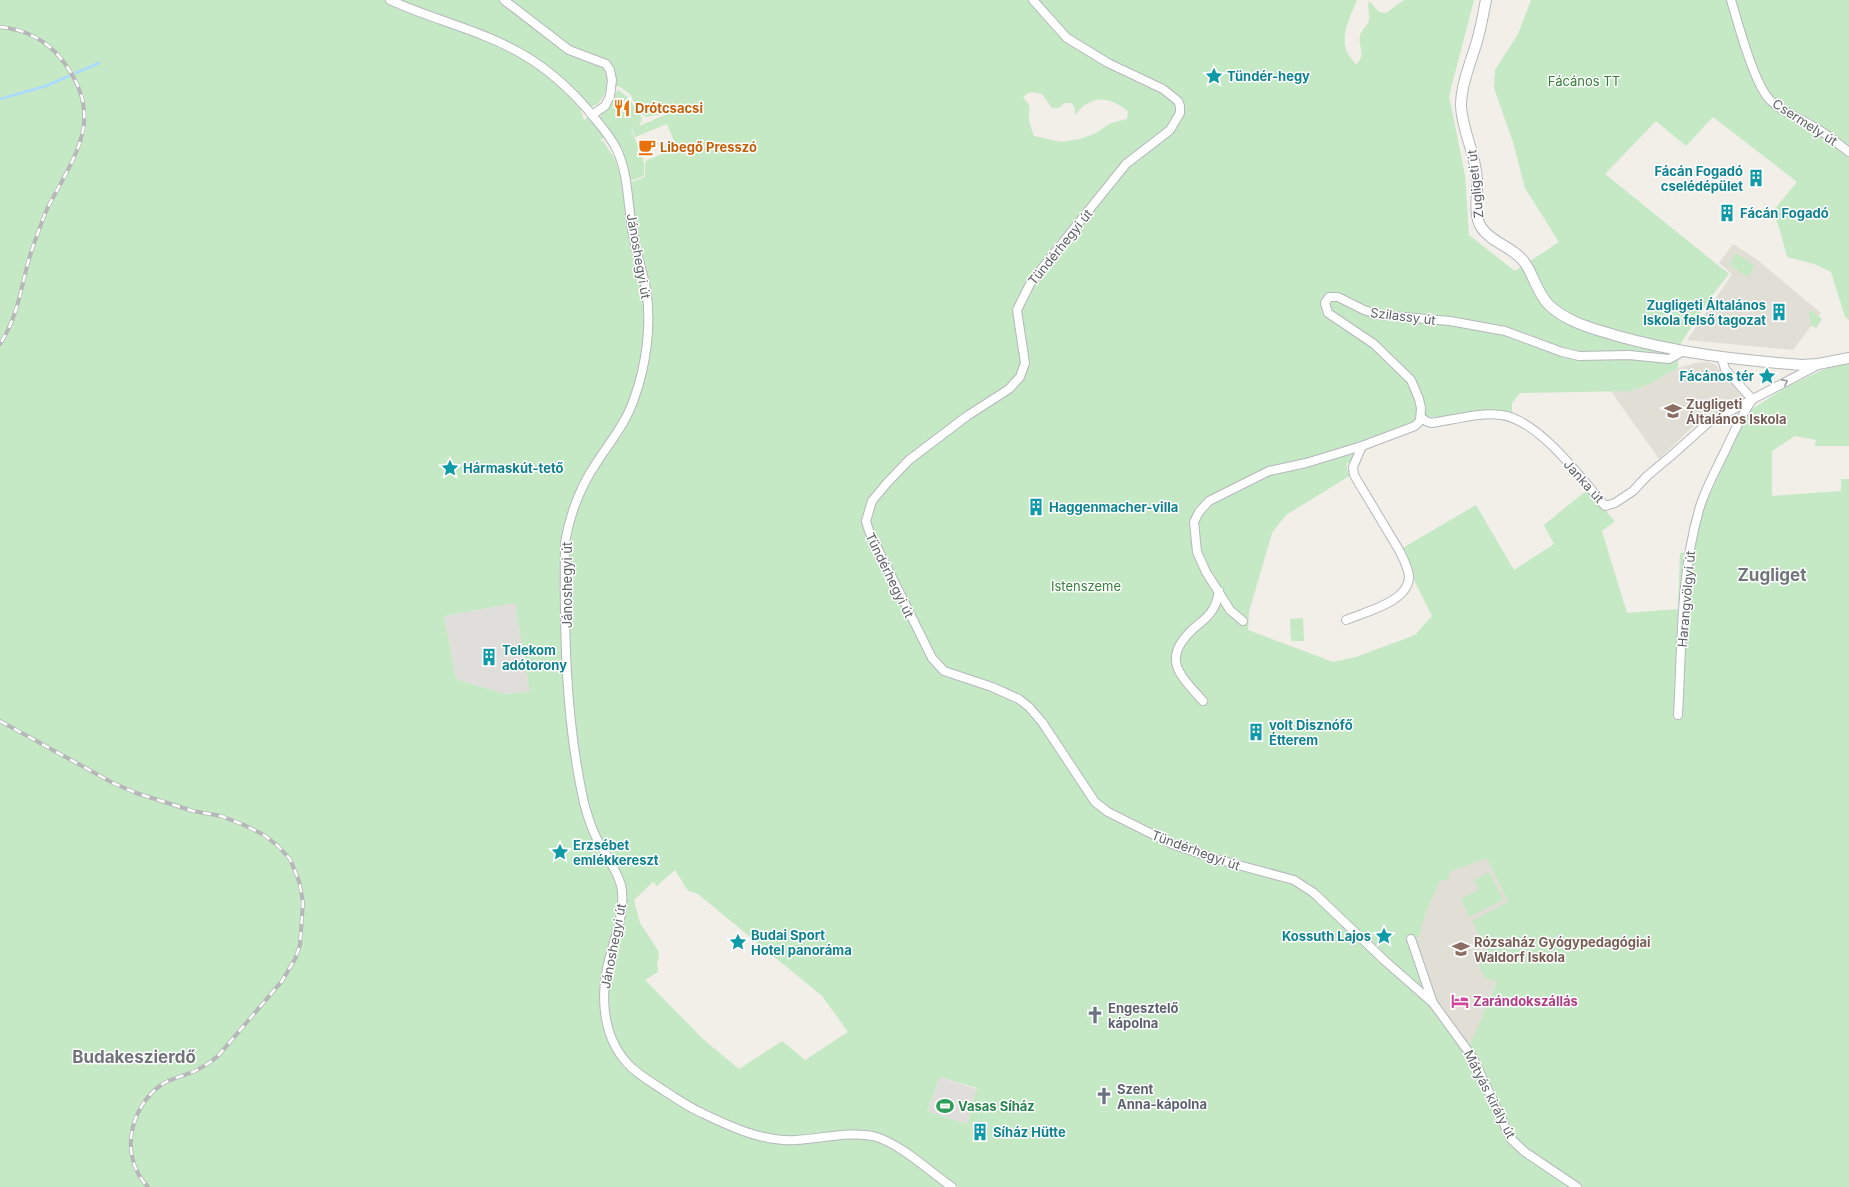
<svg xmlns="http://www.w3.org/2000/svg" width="1849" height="1187" font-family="Inter,sans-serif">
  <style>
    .industrial { fill: #e0deda }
    .education { fill: #e1ded6 }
    .green { fill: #c5e8c5; fill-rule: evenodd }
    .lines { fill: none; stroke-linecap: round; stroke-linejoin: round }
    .stream { stroke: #aadaff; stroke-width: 2.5 }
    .minor-casing { stroke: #b5b8bc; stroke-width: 10 }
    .tertiary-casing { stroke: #b5b8bc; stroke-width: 12 }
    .minor { stroke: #fff; stroke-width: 8 }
    .tertiary { stroke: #fff; stroke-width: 10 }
    .rail-casing { stroke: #b6b7b8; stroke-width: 4 }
    .rail { stroke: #fff; stroke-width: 2.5; stroke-dasharray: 8; stroke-linecap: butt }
    .oneway { stroke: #979a9d }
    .labels { text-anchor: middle; stroke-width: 3; stroke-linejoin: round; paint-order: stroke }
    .culture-label { font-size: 13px; font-weight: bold; fill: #0d838f; stroke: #fff; text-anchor: start }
    .park-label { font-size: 13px; fill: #348238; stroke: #fff }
    .food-label { font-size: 13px; font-weight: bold; fill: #c56008; stroke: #fff; text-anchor: start }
    .street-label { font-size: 13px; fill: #5f6368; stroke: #fff }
    .education-label { font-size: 13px; font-weight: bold; fill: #785e54; stroke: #fff; text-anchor: start }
    .hotel-label { font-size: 13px; font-weight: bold; fill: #b23c85; stroke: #fff; text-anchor: start }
    .worship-label { font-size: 13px; font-weight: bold; fill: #5b616d; stroke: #fff; text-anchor: start }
    .leisure-label { font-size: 13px; font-weight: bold; fill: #27864d; stroke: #fff; text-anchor: start }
    .district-label { font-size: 17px; font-weight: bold; fill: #70757a; stroke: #fff }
  </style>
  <rect width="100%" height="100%" fill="#f1efe8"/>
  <g class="industrial">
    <path d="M515,603L531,692L505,694L456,679L444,616Z"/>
    <path d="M940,1077L977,1089L967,1124L927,1111Z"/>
  </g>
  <g class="education">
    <path d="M1733,244L1755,258L1821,313L1793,350L1687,340L1732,274L1719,263Z"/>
    <path d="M1707,362L1716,365L1743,397L1742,401L1699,421L1659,459L1611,391H1631L1647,385L1678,368L1695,363Z"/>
    <path d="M1487,858L1508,902L1497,980L1470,1046L1443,1012L1439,1003L1415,940L1419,935L1426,912L1440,881L1449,872Z"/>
  </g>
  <g class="green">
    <path d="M0,0H1357C1351,15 1341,33 1346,49C1347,54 1353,60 1356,65C1367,53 1358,49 1360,36C1361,30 1368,26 1369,20C1370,14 1367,8 1369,1L1379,12L1386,13L1404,0H1474L1449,96L1465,175L1469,235L1515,271L1559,242L1525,188L1513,142L1494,88L1495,70L1518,34L1531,0H1849V320L1845,317L1831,272L1814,264L1787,257L1779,227L1773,211L1797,182L1713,117L1686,146L1656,121L1605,174L1729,274L1711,297L1679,346L1678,368L1647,385L1631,391L1520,393L1512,403V416L1423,417L1410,427L1356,452L1351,463H1347V470H1351V475L1286,515L1272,533L1249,612L1248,630L1333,662L1356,657L1415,635L1432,616L1399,550L1476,505L1514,570L1554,544L1544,525L1587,490L1615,521L1602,531L1627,613L1678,609L1680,553L1692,551L1704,507L1749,411L1786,387L1838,363L1849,361V446H1815L1816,440L1795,436L1772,451V496L1841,491V479H1849V1187H0ZM619,86L630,94L639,112L646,117L672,112L632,129L635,137L667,124L674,141L665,145L667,152L647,160L645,163V177L624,185L615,159L603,141L600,140L604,137L589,116L584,120L580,108L586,104L591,107L598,104L609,88ZM1032,92L1042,94L1052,108H1059L1064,103H1072L1075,109V115C1092,94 1108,96 1128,111L1127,119L1111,123L1096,133L1080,139L1061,142L1034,136C1032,130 1029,124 1029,117C1029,107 1032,106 1023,98L1026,94ZM515,603L530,692L505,694L456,679L444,616ZM1487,858L1508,902L1472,921L1489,955L1479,965L1485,978L1497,981L1470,1045L1443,1012L1439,1003L1415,940L1419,936L1426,912L1440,881L1449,879V872ZM675,870L688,891L698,894L822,996L848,1032L805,1060L782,1041L739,1069L703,1039L645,980L658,972L657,962L658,961L659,952L640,923L634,900L653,882L657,886ZM940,1077L977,1088L967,1124L927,1111Z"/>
    <path d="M618,90C630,97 635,107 642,119L639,126L631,129L644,162V176L630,181L625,158L611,133L599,118Z"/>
    <path d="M1736,253L1755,266L1748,277L1729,265Z"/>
    <path d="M1811,310L1822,319L1816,328L1811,326L1809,312Z"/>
    <path d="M1303,618L1304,641H1291L1290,619Z"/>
    <path d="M1489,872L1503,900L1469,917L1461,899L1479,890L1474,880Z"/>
  </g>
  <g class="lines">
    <g class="stream">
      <path d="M76,73L99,63"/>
      <path d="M0,99L46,86L69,76"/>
    </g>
    <g class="minor-casing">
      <g id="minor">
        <path d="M390,0C433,20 481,30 522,54C548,69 569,88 588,110C598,123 610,135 617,150C630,178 627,209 634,239C637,256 643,272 646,289C652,325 646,366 634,399C626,423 610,442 597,462C580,487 570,513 565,543C564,629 565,718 584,803C587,814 591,827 596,837C604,853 616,868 621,885C626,907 616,935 610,956C600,992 601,1034 627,1063C637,1074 651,1082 663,1090C676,1098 688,1107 702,1113C731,1127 763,1142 796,1140C820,1139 850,1131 873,1136C900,1143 929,1171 952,1187"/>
        <path d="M504,0L569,50L606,64L610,70L612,80L610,96L605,106L592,115"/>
        <path d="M1033,0L1067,38L1108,63L1163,89L1178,101L1180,106V113L1170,130L1126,164L1031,282L1017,310L1025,363L1020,377L1009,389L967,416L909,460L887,483L872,501L866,521L869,531L932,658L944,671L992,687L1019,699L1029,707L1042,722L1095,802L1108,812L1172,844L1216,859L1294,880L1314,893L1384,960L1433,1003L1473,1058L1511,1139L1525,1152L1577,1187"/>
        <path d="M1731,0C1738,23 1754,84 1770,100C1784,114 1803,119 1819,130C1830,136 1839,145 1849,152"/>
        <path d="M1721,356L1725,369L1752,399"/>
        <path d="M1421,417L1426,421L1431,423C1454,420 1478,412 1501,415C1538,419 1581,478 1605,506L1615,503L1633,491L1647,476L1671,456L1709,422L1818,365"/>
        <path d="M1346,620C1364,612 1410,602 1409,576C1408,567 1403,558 1399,550L1354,475L1353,467L1362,446"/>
        <path d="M1243,621L1230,610L1206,572L1197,552L1194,522L1199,512L1209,501L1269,471L1306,463L1362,446L1415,426L1420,421L1421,408L1419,399L1411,380L1374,344L1328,313L1325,303L1329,297H1338L1364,310L1380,315L1450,321L1505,331L1562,352L1579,356L1629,355L1669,359L1682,352"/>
        <path d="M1203,701C1179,674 1161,659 1193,629C1200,623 1209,617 1213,609C1216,604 1218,597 1219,591"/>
        <path d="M1678,715C1682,647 1680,576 1699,510C1705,489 1716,470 1725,451C1733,434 1741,416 1752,400"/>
        <path d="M1411,939L1433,1003"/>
      </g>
    </g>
    <g class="tertiary-casing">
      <path id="tertiary" d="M1486,0C1483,14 1481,28 1477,41C1471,62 1461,84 1461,106C1462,131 1476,154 1477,180C1478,194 1473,214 1481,227C1491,243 1514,247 1525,263C1534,276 1537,293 1549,305C1567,322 1591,328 1614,335C1677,353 1737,360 1802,365L1818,364L1849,358"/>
    </g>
    <use href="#minor" class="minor"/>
    <use href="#tertiary" class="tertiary"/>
    <g class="rail-casing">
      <g id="rail">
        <path d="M0,27C24,29 47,40 62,60C106,116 76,154 48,207C43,218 39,230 35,241C21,277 22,310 0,344"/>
        <path d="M0,721L113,783L136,793L193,811L221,816L244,825L264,835L278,846L290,859L299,881L303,902L300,945L295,959L282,981L218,1056C211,1062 203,1067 195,1071C184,1076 171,1078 161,1085C129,1108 119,1157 148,1187"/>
      </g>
    </g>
    <use href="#rail" class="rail"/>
  </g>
  <defs><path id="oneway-chevron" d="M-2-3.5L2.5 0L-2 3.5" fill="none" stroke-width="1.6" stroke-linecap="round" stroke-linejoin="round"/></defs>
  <use class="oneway" href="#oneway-chevron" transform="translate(1785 382) rotate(-28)"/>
  <defs>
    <g id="sight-bare" transform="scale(1.38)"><path d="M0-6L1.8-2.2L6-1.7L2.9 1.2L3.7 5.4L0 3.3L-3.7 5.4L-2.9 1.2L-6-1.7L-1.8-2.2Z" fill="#0f9aa8" stroke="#fff" stroke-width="2.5" paint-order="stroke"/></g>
    <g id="restaurant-bare" transform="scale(1.38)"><path d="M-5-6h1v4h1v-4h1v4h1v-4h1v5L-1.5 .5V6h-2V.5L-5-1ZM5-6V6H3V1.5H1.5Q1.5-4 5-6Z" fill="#e8710a" stroke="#fff" stroke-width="2.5" paint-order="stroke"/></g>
    <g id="cafe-bare" transform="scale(1.38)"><path d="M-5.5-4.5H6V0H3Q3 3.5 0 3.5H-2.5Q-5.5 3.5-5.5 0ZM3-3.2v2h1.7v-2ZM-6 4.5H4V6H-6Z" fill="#e8710a" stroke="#fff" stroke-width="2.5" paint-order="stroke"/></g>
    <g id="building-bare" transform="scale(1.38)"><path d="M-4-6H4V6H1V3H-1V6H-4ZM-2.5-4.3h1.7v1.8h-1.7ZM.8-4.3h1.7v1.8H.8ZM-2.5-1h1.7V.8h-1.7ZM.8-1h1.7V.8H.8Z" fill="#0f9aa8" stroke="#fff" stroke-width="2.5" paint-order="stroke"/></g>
    <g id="school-bare" transform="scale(1.38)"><path d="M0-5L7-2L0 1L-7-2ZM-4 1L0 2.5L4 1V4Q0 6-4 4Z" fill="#8d6e63" stroke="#fff" stroke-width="2.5" paint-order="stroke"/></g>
    <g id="hotel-bare" transform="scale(1.38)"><path d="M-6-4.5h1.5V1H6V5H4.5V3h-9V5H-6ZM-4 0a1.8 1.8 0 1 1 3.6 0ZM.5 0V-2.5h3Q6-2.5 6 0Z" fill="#d1479c" stroke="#fff" stroke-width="2.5" paint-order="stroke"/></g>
    <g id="church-bare" transform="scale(1.38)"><path d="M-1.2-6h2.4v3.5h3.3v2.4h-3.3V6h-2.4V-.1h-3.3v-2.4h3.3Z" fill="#6b7280" stroke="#fff" stroke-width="2.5" paint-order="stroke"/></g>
    <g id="stadium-bare" transform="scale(1.38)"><path d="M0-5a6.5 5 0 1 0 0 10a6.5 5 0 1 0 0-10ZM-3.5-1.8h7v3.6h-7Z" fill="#2e9e5b" stroke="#fff" stroke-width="2.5" paint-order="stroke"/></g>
  </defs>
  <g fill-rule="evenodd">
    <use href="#sight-bare" x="1214" y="76"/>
    <use href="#restaurant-bare" x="622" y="108"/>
    <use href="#cafe-bare" x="647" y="147"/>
    <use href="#building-bare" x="1756" y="178"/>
    <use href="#building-bare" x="1727" y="213"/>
    <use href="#building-bare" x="1779" y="312"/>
    <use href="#sight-bare" x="1767" y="376"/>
    <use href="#school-bare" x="1673" y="411"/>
    <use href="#sight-bare" x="450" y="468"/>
    <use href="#building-bare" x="1036" y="507"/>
    <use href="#building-bare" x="489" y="657"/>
    <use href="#building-bare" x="1256" y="732"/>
    <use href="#sight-bare" x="560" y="852"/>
    <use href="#sight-bare" x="1384" y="936"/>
    <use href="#sight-bare" x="738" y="942"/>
    <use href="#school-bare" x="1461" y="949"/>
    <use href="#hotel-bare" x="1460" y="1001"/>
    <use href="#church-bare" x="1095" y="1015"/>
    <use href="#church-bare" x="1104" y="1096"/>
    <use href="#stadium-bare" x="945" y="1106"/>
    <use href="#building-bare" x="980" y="1132"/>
  </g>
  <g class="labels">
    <g class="culture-label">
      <text x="1227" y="81">Tündér-hegy</text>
      <text x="1743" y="176" text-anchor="end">Fácán Fogadó<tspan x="1743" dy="15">cselédépület</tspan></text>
      <text x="1740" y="218">Fácán Fogadó</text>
      <text x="1766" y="310" text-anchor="end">Zugligeti Általános<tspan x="1766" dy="15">Iskola felső tagozat</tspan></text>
      <text x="1754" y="381" text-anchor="end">Fácános tér</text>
      <text x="463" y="473">Hármaskút-tető</text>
      <text x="1049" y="512">Haggenmacher-villa</text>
      <text x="502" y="655">Telekom<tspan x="502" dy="15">adótorony</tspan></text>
      <text x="1269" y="730">volt Disznófő<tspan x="1269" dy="15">Étterem</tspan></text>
      <text x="573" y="850">Erzsébet<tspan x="573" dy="15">emlékkereszt</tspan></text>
      <text x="751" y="940">Budai Sport<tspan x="751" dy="15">Hotel panoráma</tspan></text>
      <text x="1371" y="941" text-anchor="end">Kossuth Lajos</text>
      <text x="993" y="1137">Síház Hütte</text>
    </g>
    <g class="park-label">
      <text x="1584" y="86">Fácános TT</text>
      <text x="1086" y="591">Istenszeme</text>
    </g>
    <g class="food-label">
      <text x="635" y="113">Drótcsacsi</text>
      <text x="660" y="152">Libegő Presszó</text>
    </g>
    <g class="street-label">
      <text transform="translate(1805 122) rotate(33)" y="5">Csermely út</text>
      <text transform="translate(1475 184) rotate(-96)" y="5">Zugligeti út</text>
      <text transform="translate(1060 247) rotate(-51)" y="5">Tündérhegyi út</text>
      <text transform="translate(639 256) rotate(80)" y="5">Jánoshegyi út</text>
      <text transform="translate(1403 316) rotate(7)" y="5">Szilassy út</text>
      <text transform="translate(1584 481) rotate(48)" y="5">Janka út</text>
      <text transform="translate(890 575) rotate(64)" y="5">Tündérhegyi út</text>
      <text transform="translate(567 585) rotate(-90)" y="5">Jánoshegyi út</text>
      <text transform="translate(1686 599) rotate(-85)" y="5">Harangvölgyi út</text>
      <text transform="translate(1196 850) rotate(20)" y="5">Tündérhegyi út</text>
      <text transform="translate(613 946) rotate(-79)" y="5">Jánoshegyi út</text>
      <text transform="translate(1490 1094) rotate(63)" y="5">Mátyás király út</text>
    </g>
    <g class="education-label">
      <text x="1686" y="409">Zugligeti<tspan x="1686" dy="15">Általános Iskola</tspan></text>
      <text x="1474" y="947">Rózsaház Gyógypedagógiai<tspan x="1474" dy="15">Waldorf Iskola</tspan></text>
    </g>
    <g class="hotel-label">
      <text x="1473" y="1006">Zarándokszállás</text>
    </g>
    <g class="worship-label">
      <text x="1108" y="1013">Engesztelő<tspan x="1108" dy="15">kápolna</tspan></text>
      <text x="1117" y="1094">Szent<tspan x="1117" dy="15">Anna-kápolna</tspan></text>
    </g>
    <g class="leisure-label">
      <text x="958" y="1111">Vasas Síház</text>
    </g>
    <g class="district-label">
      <text x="1772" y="581">Zugliget</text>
      <text x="134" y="1063">Budakeszierdő</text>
    </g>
  </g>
</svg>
